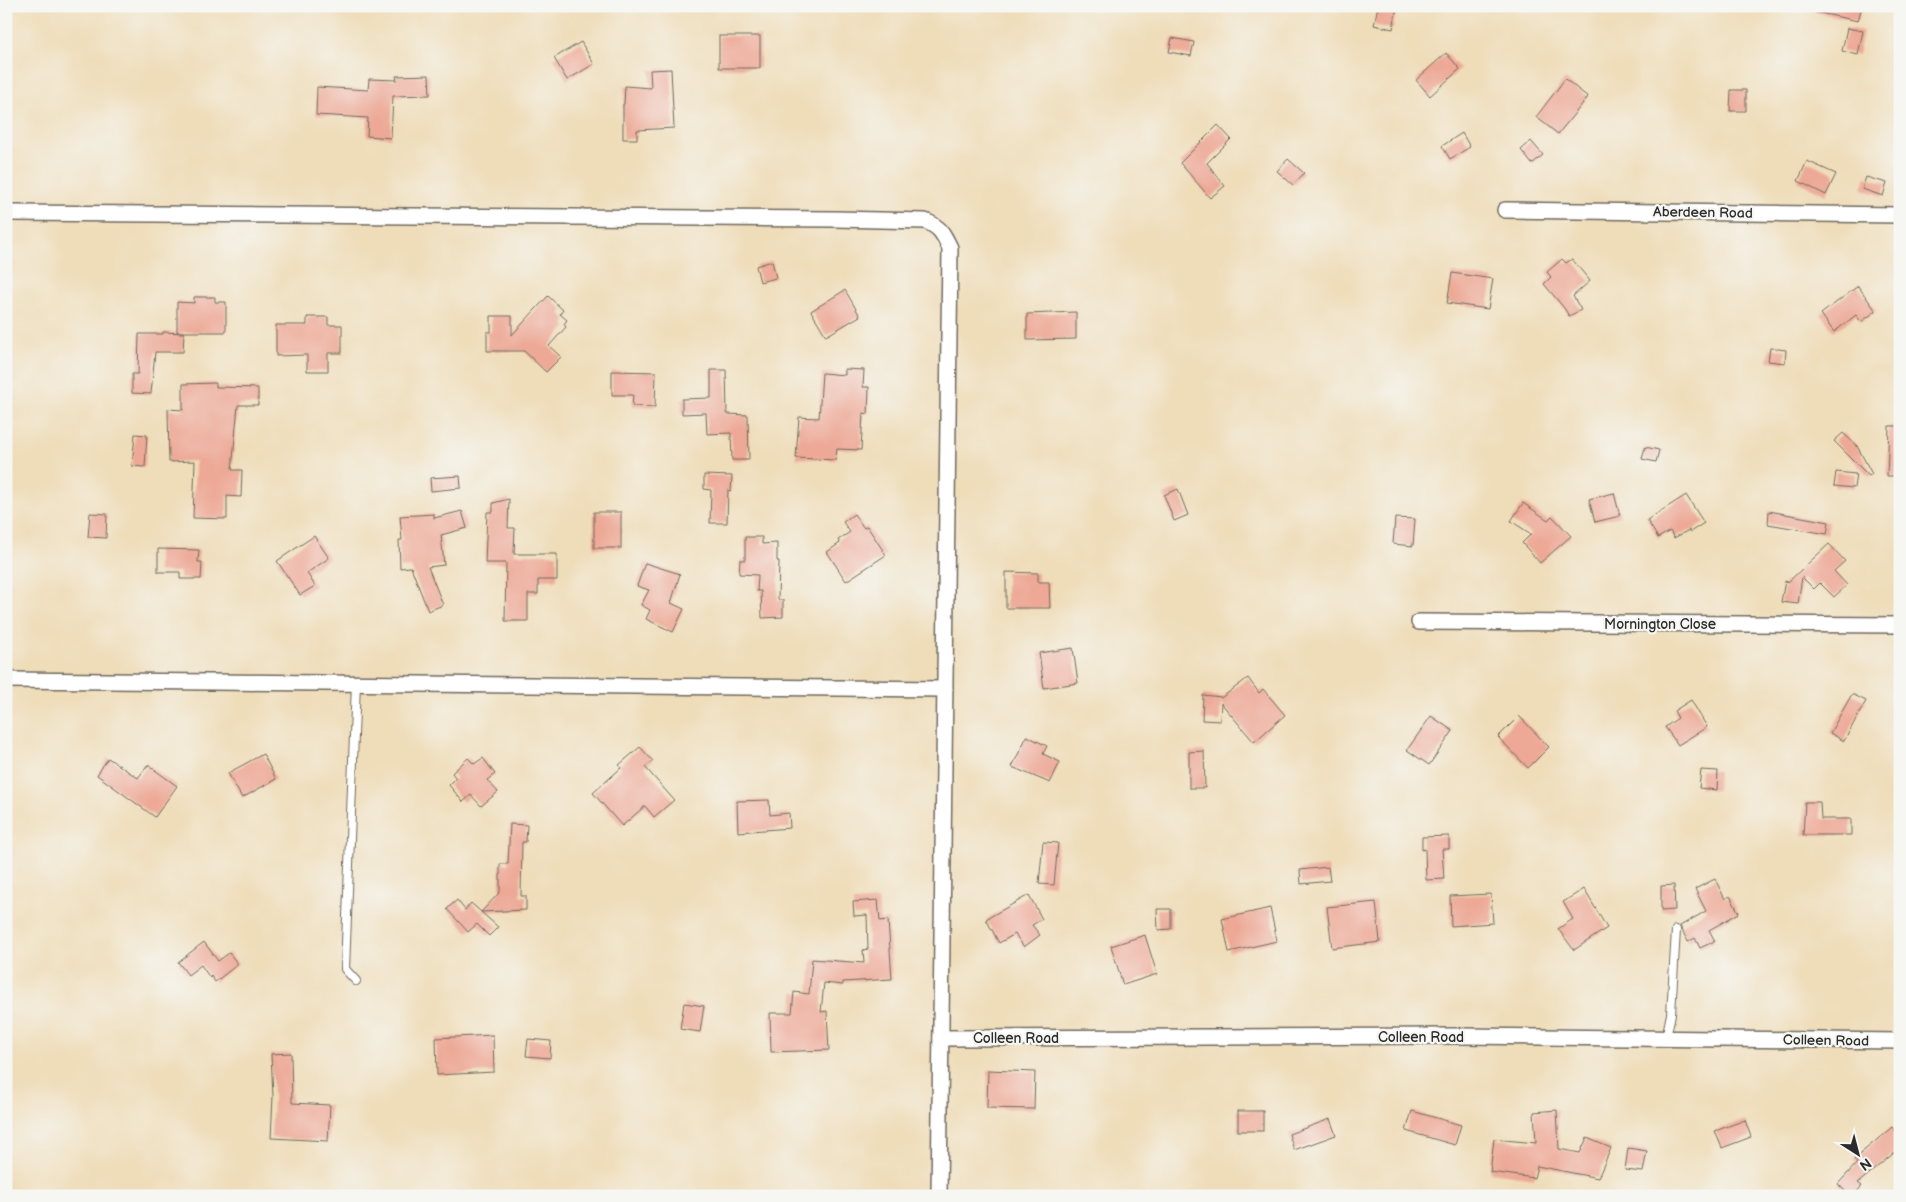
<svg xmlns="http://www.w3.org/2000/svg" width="1906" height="1202" font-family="'Balsamiq Sans',sans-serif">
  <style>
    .building { fill: #eda996 }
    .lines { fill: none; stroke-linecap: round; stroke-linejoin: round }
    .lane-casing { stroke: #70695d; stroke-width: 10 }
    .street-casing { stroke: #70695d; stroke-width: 18 }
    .lane { stroke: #fff; stroke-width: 8 }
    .street { stroke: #fff; stroke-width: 15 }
    .labels { text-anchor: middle; stroke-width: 4.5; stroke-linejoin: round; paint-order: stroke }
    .street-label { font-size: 14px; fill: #2b2b2b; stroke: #f6f6f2 }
  </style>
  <rect width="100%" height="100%" fill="#f6f6f2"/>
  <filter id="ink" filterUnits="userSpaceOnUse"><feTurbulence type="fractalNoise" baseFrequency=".02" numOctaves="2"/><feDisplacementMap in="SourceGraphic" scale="10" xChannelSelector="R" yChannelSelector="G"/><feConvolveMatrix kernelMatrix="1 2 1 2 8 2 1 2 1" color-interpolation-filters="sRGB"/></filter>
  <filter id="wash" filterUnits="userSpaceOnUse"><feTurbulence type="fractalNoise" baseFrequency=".0096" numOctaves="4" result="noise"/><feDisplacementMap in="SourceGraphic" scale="20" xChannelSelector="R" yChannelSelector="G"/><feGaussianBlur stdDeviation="1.12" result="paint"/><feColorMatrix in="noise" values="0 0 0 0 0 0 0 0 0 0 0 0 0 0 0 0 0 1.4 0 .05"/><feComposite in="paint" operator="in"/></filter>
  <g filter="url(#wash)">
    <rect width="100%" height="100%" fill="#efddba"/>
    <g id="blocks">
      <g class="building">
        <path d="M1378,6H1397L1393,29L1374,25Z"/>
        <path d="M1816,6H1862L1858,21L1815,12Z"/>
        <path d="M1847,28L1863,31L1858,55L1842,51Z"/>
        <rect x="719" y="36" width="41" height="32"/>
        <path d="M1172,38L1194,42L1191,56L1169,52Z"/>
        <path d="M581,42L594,64L567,80L554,58Z"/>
        <path d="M1446,53L1460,69L1430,96L1416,80Z"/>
        <path d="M671,69L674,128L637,130V139H623V104H624L625,86L651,88L650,70Z"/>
        <path d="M429,75L430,95L393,96L391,138L367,136L368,118L316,115L317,87L368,90L369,79L397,80L396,76Z"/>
        <path d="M1565,79L1588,97L1558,134L1536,117Z"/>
        <path d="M1731,90H1746V111H1730Z"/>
        <path d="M1218,125L1231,139L1207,163L1225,186L1210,198L1180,163Z"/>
        <path d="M1462,133L1470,147L1450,159L1442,146Z"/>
        <path d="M1531,141L1543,155L1532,164L1521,150Z"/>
        <path d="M1288,159L1304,173L1293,185L1277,171Z"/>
        <path d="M1807,161L1836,174L1826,195L1798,181Z"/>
        <path d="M1866,177L1887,183L1883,196L1862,189Z"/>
        <path d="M1562,259L1566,263L1572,259L1590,281L1573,296L1581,310L1569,316L1564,308L1544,284L1551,277L1547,272Z"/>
        <path d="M772,261L776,278L760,282L756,266Z"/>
        <path d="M1452,273L1493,279L1488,309L1447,303Z"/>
        <path d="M1858,286L1876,311L1861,322L1856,315L1834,332L1821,314Z"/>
        <path d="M845,290L860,316L826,336L811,311Z"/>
        <path d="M548,296L563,310L560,314L567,320L564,324L566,327L549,346L561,357L546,372L524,351H487V332H491V316H512V335Z"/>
        <path d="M194,297H215V302H226V332H177V302L194,303Z"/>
        <path d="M1076,312V339L1027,340V314Z"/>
        <path d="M307,317H328V325H342V353H328V371H307V355L276,356V325H307Z"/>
        <path d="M163,332L184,333L183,352H155L151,394L132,393V374H138L139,334H163Z"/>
        <path d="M1770,348L1786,350L1785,363L1768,361Z"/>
        <path d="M845,369L864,370L863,387H869L868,414L863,413L861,450L837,449L836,460L796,458L799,417L819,418L822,373L845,375Z"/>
        <path d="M711,370H726L727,414L748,415L749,460H732L731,433L707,434L706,413L682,414V399L711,398Z"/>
        <path d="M612,371L656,372L655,407L632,406L633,395H612Z"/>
        <path d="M216,383V387L258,388V405H238L232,470H242L241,497L227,496V519L193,518L195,461L169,462L168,409L183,410V384Z"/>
        <path d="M1889,426H1900V476H1887Z"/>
        <path d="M1843,433L1857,446L1872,474L1869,476L1834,441Z"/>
        <path d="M135,434L147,435L145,467L132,466Z"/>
        <path d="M1645,447L1659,450L1656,462L1642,459Z"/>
        <path d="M1836,472L1856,474L1854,488L1834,486Z"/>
        <path d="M704,475L732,476L731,491L728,490L727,523H710L711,490L704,489Z"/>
        <path d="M460,476L461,488L431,491L430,478Z"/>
        <path d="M1178,489L1188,515L1174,521L1164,495Z"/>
        <path d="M1614,493L1620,516L1595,522L1589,499Z"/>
        <path d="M1686,495L1704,523L1690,532L1689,530L1674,538L1670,531L1658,538L1647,520Z"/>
        <path d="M509,499L508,528H515L514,554H557V580H538V594H528V621H505L506,563H485L487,512H493V503Z"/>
        <path d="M1523,503L1548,520L1552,516L1571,536L1540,563L1522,543L1531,534L1511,521Z"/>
        <path d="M462,511L467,528L441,535L444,565L428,567L443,605L428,611L411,567L400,568L399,540H402L400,516L434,514V518Z"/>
        <path d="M1769,511L1829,522L1827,534L1768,524Z"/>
        <rect x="594" y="512" width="27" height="36"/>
        <path d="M90,513L107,514L106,538L88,537Z"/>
        <path d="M854,514L864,528L867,526L886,555L846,581L827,552L840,543L838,540L850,532L843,522Z"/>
        <path d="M1395,518L1415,519L1413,546L1393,544Z"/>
        <path d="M314,536L329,558L307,573L315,586L300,595L277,561Z"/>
        <path d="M745,537H762V544L777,543V561H779L778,600H783V617L762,618L761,591H757L758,575L739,574L740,560H745Z"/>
        <path d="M1829,544L1845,561L1834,571L1847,585L1834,597L1820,583L1814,589L1802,577L1798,604L1781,602L1785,581L1788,582Z"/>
        <path d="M158,549L199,550L198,562H202L201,579H180V572H158Z"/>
        <path d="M645,563L680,574L671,603L684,609L673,632L646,619L650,610L641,605L649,590L637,586Z"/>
        <path d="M1006,572L1038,573V582H1049L1050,608H1006Z"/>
        <path d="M1073,648L1078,683L1044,688L1039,653Z"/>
        <path d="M1248,678L1259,693L1263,689L1285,715L1254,742L1221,703L1220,721L1202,720L1203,695L1221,697V698Z"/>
        <path d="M1852,694L1866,701L1844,741L1830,733Z"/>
        <path d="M1691,700L1707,727L1678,745L1665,727L1678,718L1674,711Z"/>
        <path d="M1431,716L1453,731L1429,765L1407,750Z"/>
        <path d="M1519,716L1549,747L1528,768L1498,737Z"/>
        <path d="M1027,736L1047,746L1043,754L1060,762L1050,783L1012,767Z"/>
        <path d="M640,747L653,761L645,767L674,800L654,817L645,806L622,826L593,793L621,768L619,765Z"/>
        <path d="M1204,751L1205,788H1189V752Z"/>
        <path d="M263,754L276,779L242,798L228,773Z"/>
        <path d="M108,758L138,778L148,765L177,786L155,817L97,775Z"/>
        <path d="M468,758L474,764L483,758L495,774L487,780L498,792L481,806L471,795L463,802L449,785L456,778L452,773Z"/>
        <path d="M1701,770L1718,771L1717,790L1699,788Z"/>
        <path d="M769,800L770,815L789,813L790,828L738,832L737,801Z"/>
        <path d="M1805,802H1820L1821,819H1851V835H1803Z"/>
        <path d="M510,824L527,825L526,842H522L521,896H526V910L481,912L500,892V864H508Z"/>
        <path d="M1449,836V849H1442L1444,879L1426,880L1425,849L1422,850V837Z"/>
        <path d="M1043,842L1058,843L1054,885L1039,884Z"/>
        <path d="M1328,867L1330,881L1301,884L1300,870Z"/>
        <path d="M1715,879L1725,899L1730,896L1739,913L1709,930L1715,941L1700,948L1695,938L1688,942L1680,926L1706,911L1695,889Z"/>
        <path d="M1674,885L1675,910L1661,911V886Z"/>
        <path d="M1584,889L1607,928L1574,950L1558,929L1573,919L1563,902Z"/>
        <path d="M1491,894L1493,923L1451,926L1450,896Z"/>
        <path d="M1029,895L1042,919L1032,925L1040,935L1024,947L1015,934L999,943L986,919Z"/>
        <path d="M457,900L465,910L471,903L498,927L489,936L477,924L468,932L447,909Z"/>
        <path d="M878,900L880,921L888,920L892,979L843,982V985L824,983L821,1012L827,1011L829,1050L771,1052L770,1013H792L794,992L809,994L812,959L864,963L863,950L868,949L867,915L854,916L853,902Z"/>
        <path d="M1376,902L1380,942L1332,948L1327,907Z"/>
        <path d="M1270,908L1277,941L1229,952L1222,919Z"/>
        <path d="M1157,909H1171V929L1158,930Z"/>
        <path d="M1145,935L1157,974L1123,985L1111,946Z"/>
        <path d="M204,942L218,961L229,953L238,964L215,982L211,976L210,978L201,965L188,975L178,962Z"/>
        <path d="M684,1003L704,1006L700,1032L680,1029Z"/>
        <path d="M493,1035L494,1072L437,1075L436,1038Z"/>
        <path d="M528,1039L551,1041L550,1058L526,1056Z"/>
        <path d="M291,1053L292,1103L330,1105L328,1141L271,1138L273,1096L271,1054Z"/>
        <path d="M988,1070L1035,1072L1034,1109L987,1108Z"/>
        <path d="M1557,1110L1559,1149L1580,1153L1587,1138L1611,1148L1598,1178L1537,1166L1534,1178L1490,1172L1494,1139L1536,1143L1534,1112Z"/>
        <rect x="1238" y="1111" width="25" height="20"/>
        <path d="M1412,1111L1461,1125L1455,1145L1406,1131Z"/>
        <path d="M1330,1119L1336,1135L1294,1150L1289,1134Z"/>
        <path d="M1745,1120L1751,1137L1722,1148L1715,1131Z"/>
        <path d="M1892,1127L1900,1137V1148L1858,1183L1862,1186L1853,1196H1850L1838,1184L1857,1163L1854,1159Z"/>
        <path d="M1628,1148L1647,1151L1643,1172L1625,1170Z"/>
      </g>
    </g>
  </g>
  <g filter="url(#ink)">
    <use href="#blocks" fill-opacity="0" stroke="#70695d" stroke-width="1"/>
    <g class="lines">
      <g class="lane-casing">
        <g id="lane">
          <path d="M356,981L345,969L356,683"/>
          <path d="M1666,1038L1671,1014L1676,930"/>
        </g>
      </g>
      <g class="street-casing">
        <g id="street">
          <path d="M1505,210L1900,215"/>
          <path d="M6,213L835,219L925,221C940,227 943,233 950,248L939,1196"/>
          <path d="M1419,622L1900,625"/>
          <path d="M6,680L945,689"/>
          <path d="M941,1038L1461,1036L1900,1041"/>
        </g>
      </g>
      <use href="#lane" class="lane"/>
      <use href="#street" class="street"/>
    </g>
  </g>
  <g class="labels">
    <g class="street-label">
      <text transform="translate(1703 212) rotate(1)" y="5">Aberdeen Road</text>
      <text x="1660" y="629">Mornington Close</text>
      <text x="1421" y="1042">Colleen Road</text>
      <text x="1016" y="1043">Colleen Road</text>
      <text transform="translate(1826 1040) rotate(1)" y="5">Colleen Road</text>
    </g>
  </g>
  <rect width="1906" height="1202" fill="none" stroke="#f6f6f2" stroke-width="25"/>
  <g transform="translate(1858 1154) rotate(144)" stroke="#f6f6f2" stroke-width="4" paint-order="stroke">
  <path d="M0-4L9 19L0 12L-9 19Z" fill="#2b2b2b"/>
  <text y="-8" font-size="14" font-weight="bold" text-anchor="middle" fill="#2b2b2b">N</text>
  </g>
</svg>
